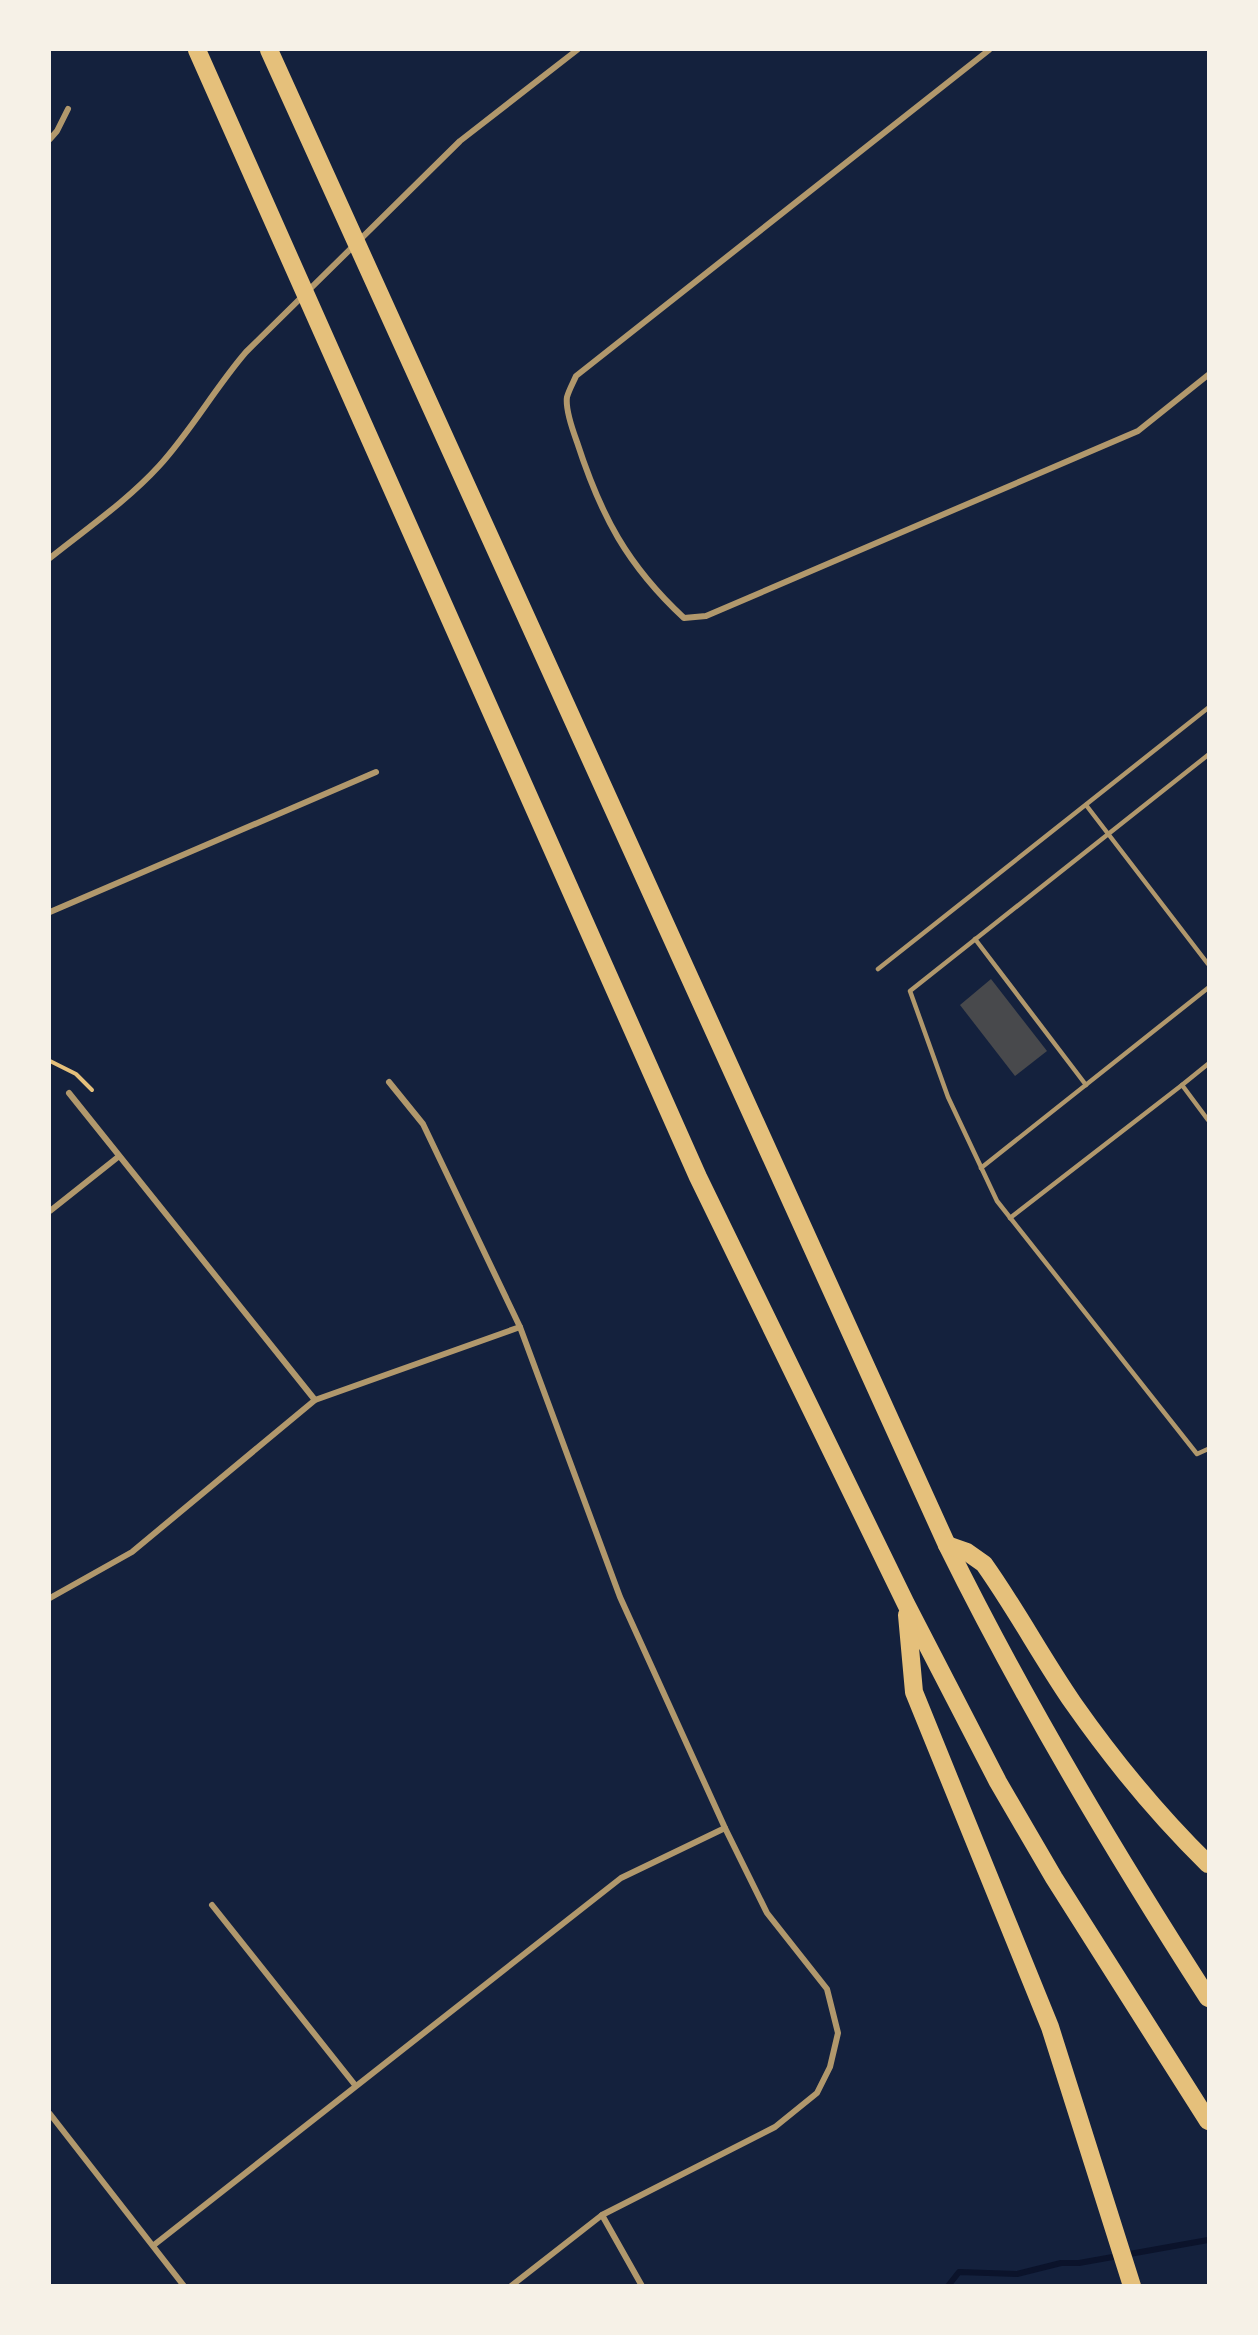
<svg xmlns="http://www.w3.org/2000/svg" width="1258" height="2335" font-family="'Varela Round',sans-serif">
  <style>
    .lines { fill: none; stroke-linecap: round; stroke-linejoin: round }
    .stream { stroke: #0b132b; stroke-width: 6 }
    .building { fill: #48494c }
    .path { stroke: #e5c07b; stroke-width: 4 }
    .service { stroke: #b1986c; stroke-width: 4.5 }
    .minor { stroke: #b1986c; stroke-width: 6 }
    .motorway { stroke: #e5c07b; stroke-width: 18 }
  </style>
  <rect width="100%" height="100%" fill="#14213d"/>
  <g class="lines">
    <path class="stream" d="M948,2286L959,2272L1017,2274L1061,2263H1079L1208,2240"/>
  </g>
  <path class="building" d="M991,979L1047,1051L1015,1076L960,1005Z"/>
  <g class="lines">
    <path class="path" d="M50,1061L76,1074L92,1090"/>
    <g class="service">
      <path d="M1208,755L910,991L948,1097L997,1201L1197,1454L1208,1449"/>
      <path d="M1086,805L1208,964"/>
      <path d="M975,939L1086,1085"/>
      <path d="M878,969L1208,708"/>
      <path d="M1182,1085L1208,1064"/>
      <path d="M981,1168L1208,988"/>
      <path d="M1010,1218L1182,1085L1208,1120"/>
    </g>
    <g class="minor">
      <path d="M989,50L576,376C573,383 569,390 567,397C565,410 573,431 577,442C601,516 627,565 684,618L706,616L1138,431L1208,375"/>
      <path d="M50,139L57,131L68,109"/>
      <path d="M50,558C86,529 127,501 159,466C191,431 215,388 246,352L460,141L577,50"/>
      <path d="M50,912L376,772"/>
      <path d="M389,1082L423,1124L520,1327L620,1597L725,1828L767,1913L827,1989L838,2033L830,2067L817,2093L775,2127L602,2215L511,2286"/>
      <path d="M69,1093L315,1400"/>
      <path d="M50,1211L118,1157"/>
      <path d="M50,1598L132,1552L315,1400L520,1327"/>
      <path d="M212,1905L355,2085"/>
      <path d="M50,2114L184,2286"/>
      <path d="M602,2215L642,2286"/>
      <path d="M154,2245L621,1878L725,1828"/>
    </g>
    <g class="motorway">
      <path d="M197,50L698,1177L906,1604L998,1782L1054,1878L1208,2121"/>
      <path d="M269,50L947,1545C1024,1701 1114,1852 1208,1998"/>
      <path d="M947,1545L967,1552L984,1564C1016,1609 1042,1658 1073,1703C1113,1760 1158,1815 1208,1864"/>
      <path d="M907,1615L914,1692L1050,2027L1132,2286"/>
    </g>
  </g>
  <rect width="1258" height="2335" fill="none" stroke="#f6f1e7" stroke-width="102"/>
</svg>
